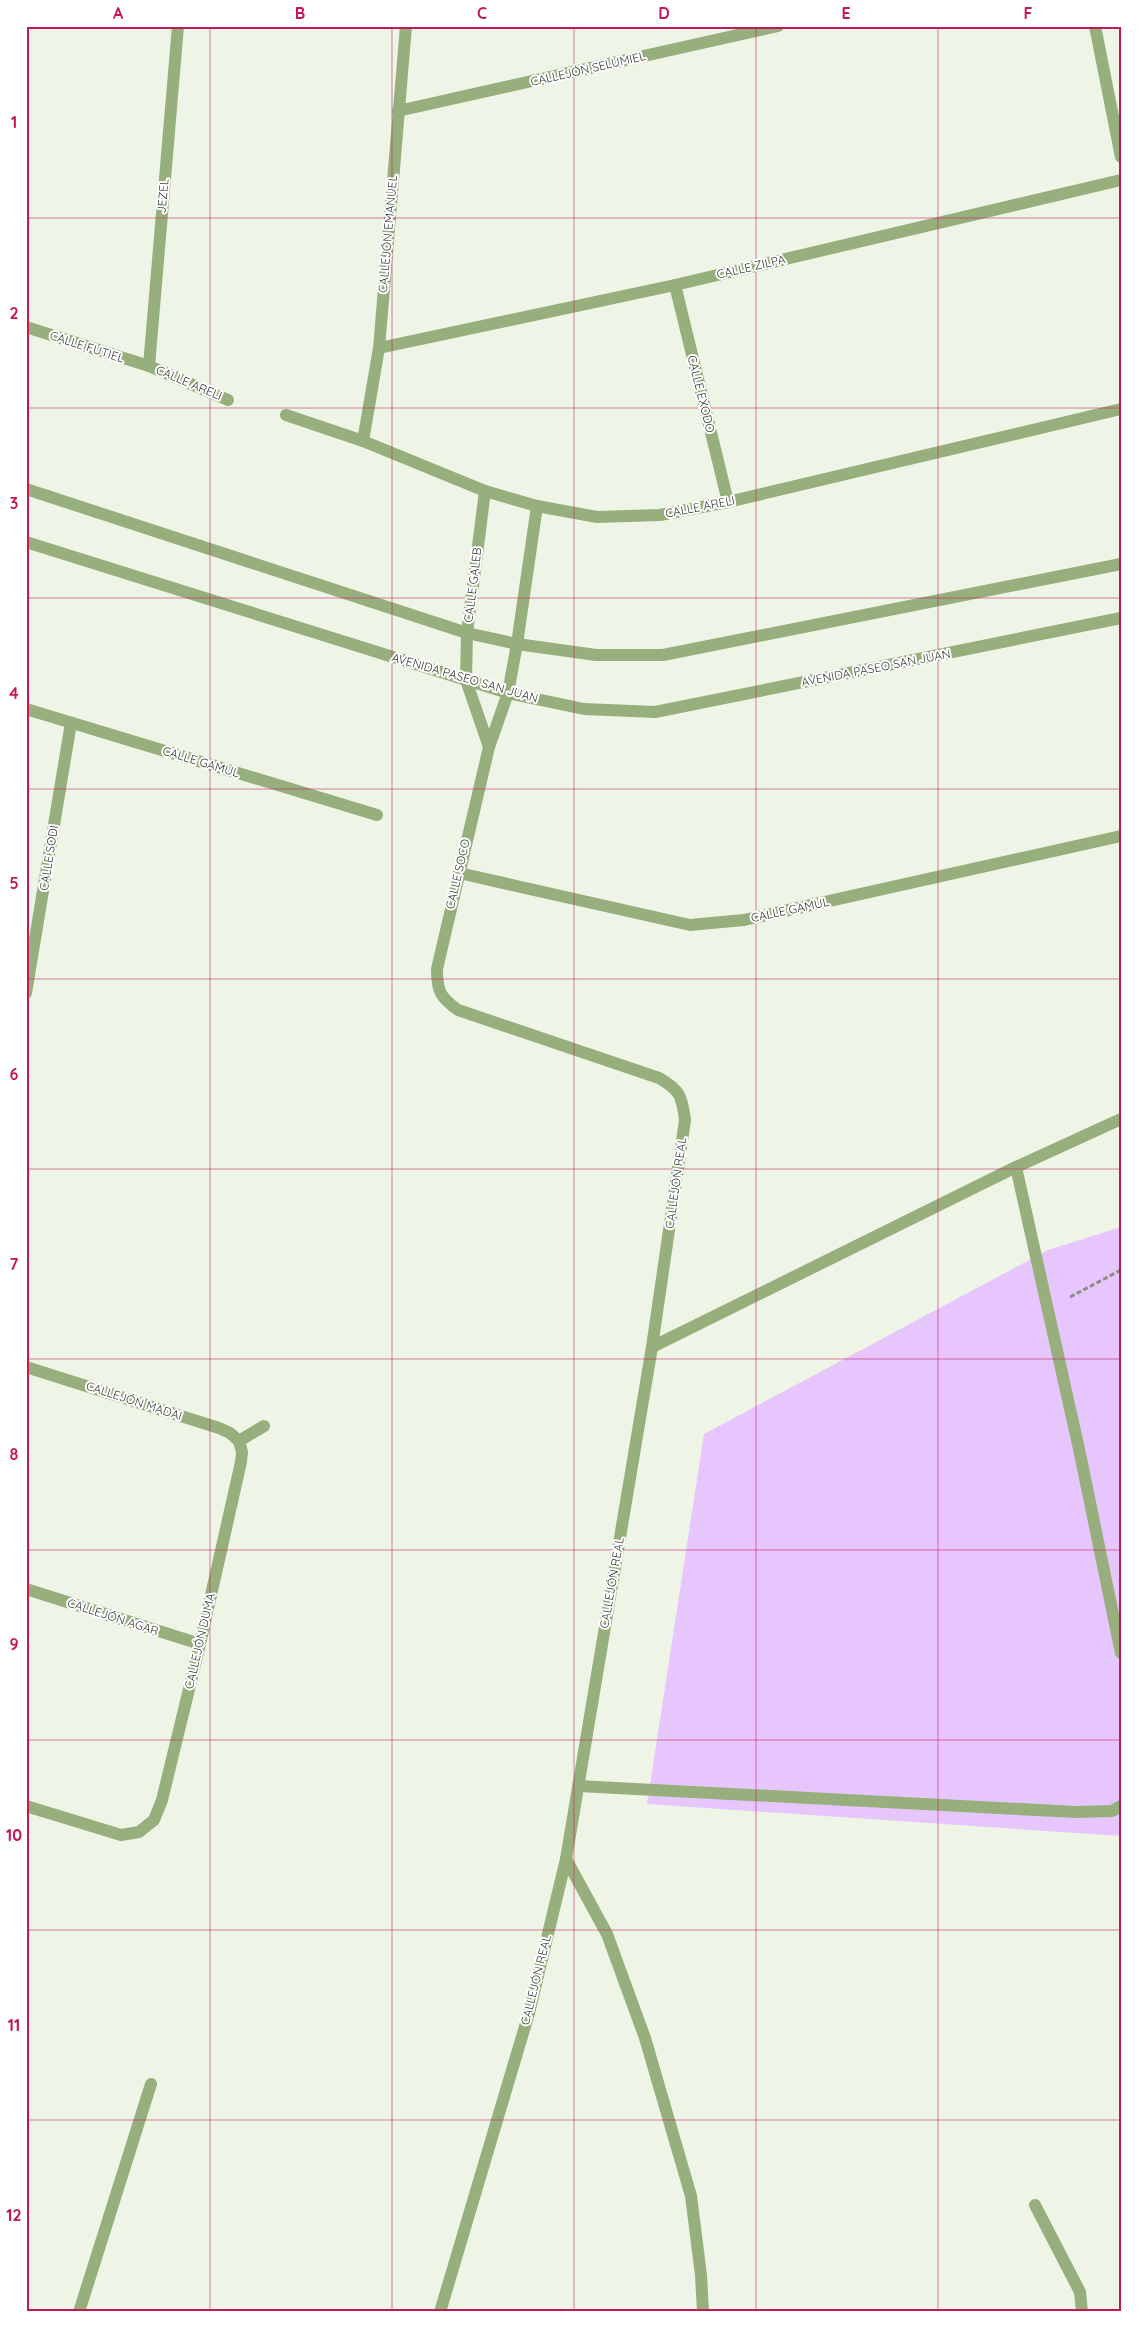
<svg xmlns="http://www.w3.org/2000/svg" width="1147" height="2338" font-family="Quicksand,sans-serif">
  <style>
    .green { fill: #e7c6fd }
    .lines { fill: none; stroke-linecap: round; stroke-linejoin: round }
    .path { stroke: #898d84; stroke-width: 3; stroke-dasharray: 5 2.5; stroke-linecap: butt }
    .minor { stroke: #97af7c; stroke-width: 12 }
    .grid { fill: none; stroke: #c2185b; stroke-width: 1; stroke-opacity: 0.55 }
    .labels { text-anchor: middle; stroke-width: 4; stroke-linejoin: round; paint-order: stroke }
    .street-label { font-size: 12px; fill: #353833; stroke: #fff }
    .neatline { fill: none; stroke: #c2185b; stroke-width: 2 }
    .grid-label { font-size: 16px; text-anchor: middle; font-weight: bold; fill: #c2185b }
  </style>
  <rect width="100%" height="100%" fill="#eef5e7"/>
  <path class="green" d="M1121,1227V1836L647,1804L704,1434L1048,1250Z"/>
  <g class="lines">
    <path class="path" d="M1070,1297L1121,1270"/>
    <g class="minor">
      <path d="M1095,26L1121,157"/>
      <path d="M398,111L778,26"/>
      <path d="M675,285L728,502"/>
      <path d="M26,327L149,366L228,400"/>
      <path d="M379,348L675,285L1121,180"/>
      <path d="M149,366L178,26"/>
      <path d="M286,415L363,441L485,491L537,506L597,517L660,515L728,502L1121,409"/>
      <path d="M363,441L379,348L406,26"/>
      <path d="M26,489L467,633L517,644L596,655H663L1121,564"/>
      <path d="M485,491L467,633L466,680L489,747"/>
      <path d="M26,542L508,693L584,709L655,712L1121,618"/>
      <path d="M26,709L377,815"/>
      <path d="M459,873L690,925L744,920L1121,836"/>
      <path d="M26,993L71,723"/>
      <path d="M1016,1167L1079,1449L1121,1653"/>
      <path d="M652,1347L1016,1167L1121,1119"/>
      <path d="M26,1367L219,1428L230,1433L239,1441"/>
      <path d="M239,1441L264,1426"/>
      <path d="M26,1589L200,1644"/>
      <path d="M578,1786L1076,1812L1112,1811L1121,1806"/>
      <path d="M26,1806L121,1835L139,1832L154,1820L162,1800L200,1644L241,1462L242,1452L239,1441"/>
      <path d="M566,1859L607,1934L645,2038L691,2196L701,2275L703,2312"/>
      <path d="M1035,2205L1080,2292L1082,2312"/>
      <path d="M79,2312L151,2084"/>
      <path d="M440,2312L529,2013L566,1859L652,1347L685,1120C682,1096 680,1090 659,1078L458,1010C440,997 437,991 437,969L489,747L508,693L517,644L537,506"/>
    </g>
  </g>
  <path class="grid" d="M210,26V2312M392,26V2312M574,26V2312M756,26V2312M938,26V2312M26,218H1121M26,408H1121M26,598H1121M26,789H1121M26,979H1121M26,1169H1121M26,1359H1121M26,1550H1121M26,1740H1121M26,1930H1121M26,2120H1121"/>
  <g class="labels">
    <g class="street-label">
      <text transform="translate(588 69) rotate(-13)" y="4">CALLEJÓN SELUMIEL</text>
      <text transform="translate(163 196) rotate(-85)" y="4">JEZEL</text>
      <text transform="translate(388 234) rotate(-85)" y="4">CALLEJÓN EMANUEL</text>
      <text transform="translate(751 267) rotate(-13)" y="4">CALLE ZILPA</text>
      <text transform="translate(87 347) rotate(18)" y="4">CALLE FUTIEL</text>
      <text transform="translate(189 383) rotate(23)" y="4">CALLE ARELI</text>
      <text transform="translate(701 394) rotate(76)" y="4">CALLE EXODO</text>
      <text transform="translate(700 507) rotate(-11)" y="4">CALLE ARELI</text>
      <text transform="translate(473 585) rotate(-83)" y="4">CALLE GALEB</text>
      <text transform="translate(876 668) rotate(-11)" y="4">AVENIDA PASEO SAN JUAN</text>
      <text transform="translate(465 678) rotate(16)" y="4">AVENIDA PASEO SAN JUAN</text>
      <text transform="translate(201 762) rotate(17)" y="4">CALLE GAMUL</text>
      <text transform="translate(49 858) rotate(-81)" y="4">CALLE SODI</text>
      <text transform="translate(458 874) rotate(-77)" y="4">CALLE SOCO</text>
      <text transform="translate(790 910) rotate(-12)" y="4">CALLE GAMUL</text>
      <text transform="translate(676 1183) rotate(-82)" y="4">CALLEJÓN REAL</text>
      <text transform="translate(134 1401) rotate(18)" y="4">CALLEJÓN MADAI</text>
      <text transform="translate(612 1583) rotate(-80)" y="4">CALLEJÓN REAL</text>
      <text transform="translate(113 1617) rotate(18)" y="4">CALLEJÓN AGAR</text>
      <text transform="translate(200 1641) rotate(-77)" y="4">CALLEJÓN DUMA</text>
      <text transform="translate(536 1980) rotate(-76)" y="4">CALLEJÓN REAL</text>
    </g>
  </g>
  <rect width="1147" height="2338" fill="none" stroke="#ffffff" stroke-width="55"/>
  <rect x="28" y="28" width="1092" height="2282" class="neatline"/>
  <g class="grid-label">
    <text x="118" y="19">A</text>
    <text x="300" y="19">B</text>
    <text x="482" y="19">C</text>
    <text x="664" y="19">D</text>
    <text x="846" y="19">E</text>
    <text x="1028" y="19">F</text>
    <text x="14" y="128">1</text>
    <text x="14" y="319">2</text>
    <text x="14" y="509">3</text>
    <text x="14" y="699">4</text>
    <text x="14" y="889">5</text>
    <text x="14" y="1080">6</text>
    <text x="14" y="1270">7</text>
    <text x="14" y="1460">8</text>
    <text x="14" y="1650">9</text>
    <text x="14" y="1841">10</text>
    <text x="14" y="2031">11</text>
    <text x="14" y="2221">12</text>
  </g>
</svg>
